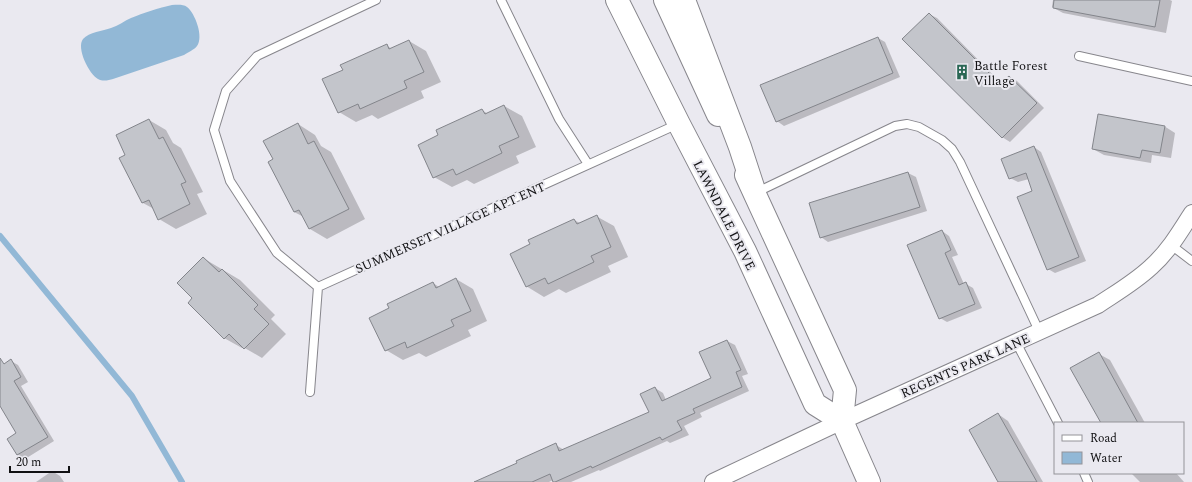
<svg xmlns="http://www.w3.org/2000/svg" width="1192" height="482" font-family="Spectral,serif">
  <style>
    .water { fill: #92b8d6 }
    .shadow { fill: #0003 }
    .lines { fill: none; stroke-linecap: round; stroke-linejoin: round }
    .stream { stroke: #92b8d6; stroke-width: 6 }
    .building { fill: #c3c5cb; stroke: #83858b }
    .service-casing { stroke: #87868c; stroke-width: 10 }
    .minor-casing { stroke: #87868c; stroke-width: 18 }
    .secondary-casing { stroke: #87868c; stroke-width: 24 }
    .motorway-casing { stroke: #87868c; stroke-width: 24 }
    .service { stroke: #fff; stroke-width: 8 }
    .minor { stroke: #fff; stroke-width: 16 }
    .secondary { stroke: #fff; stroke-width: 22 }
    .motorway { stroke: #fff; stroke-width: 22 }
    .labels { text-anchor: middle; stroke-width: 4; stroke-linejoin: round; paint-order: stroke }
    .poi-label { font-size: 13px; fill: #111113; stroke: #eae9f0; text-anchor: start }
    .street-label { font-size: 13px; fill: #111113; stroke: #eae9f0 }
  </style>
  <rect width="100%" height="100%" fill="#eae9f0"/>
  <path class="water" d="M172,5C177,5 183,4 187,7C195,13 204,37 197,46C194,50 188,52 184,55L113,79C109,80 103,82 98,79C89,74 76,48 83,39C89,32 103,31 111,28C118,26 124,21 131,18C143,13 159,8 172,5Z"/>
  <g class="shadow">
    <path d="M1053,0H1170L1172,1L1166,33L1063,13L1052,7Z"/>
    <path d="M929,14L937,18L1002,84L1010,77L1017,81L1044,108L1010,142L1002,137Z"/>
    <path d="M878,38L885,42L900,77L784,126L777,121Z"/>
    <path d="M409,41L426,51L441,82L421,91L424,98L378,119L372,115L356,122L339,112L344,70L386,45L392,49Z"/>
    <path d="M504,106L522,116L536,147L516,156L519,163L474,184L467,180L452,187L434,177L439,135L482,110L488,114Z"/>
    <path d="M149,120L166,130L173,143L181,148L203,192L197,194L207,214L176,229L159,219L154,209L143,203L126,155Z"/>
    <path d="M298,124L315,135L321,146L331,152L365,219L327,239L310,229L304,217L294,212L274,160Z"/>
    <path d="M1164,126L1175,133L1171,158L1152,155L1151,163L1104,155L1093,149Z"/>
    <path d="M1034,147L1041,152L1086,261L1055,273L1048,269L1034,191L1029,179L1018,182L1010,178Z"/>
    <path d="M908,173L916,177L927,211L828,242L821,237Z"/>
    <path d="M596,216L614,226L628,257L608,266L611,272L566,293L559,289L544,297L526,286L532,245L574,220L580,223Z"/>
    <path d="M942,231L949,236L958,255L952,257L964,284H966L973,288L982,308L947,322L940,318Z"/>
    <path d="M203,258L240,280L275,315L271,319L286,334L262,358L243,347L242,348L224,338L194,299Z"/>
    <path d="M456,279L473,289L487,321L468,330L471,336L426,357L419,353L403,360L386,350L433,283L439,287Z"/>
    <path d="M727,341L735,345L748,374L742,376L749,391L700,413L702,417L684,426L689,435L670,443L667,441L600,471L599,470L571,482H554L553,480L549,482H484L556,445L564,450L650,412L655,388L663,393L666,400L712,379Z"/>
    <path d="M1099,354L1110,360L1145,423H1102Z"/>
    <path d="M11,361L18,365L28,382L21,386L54,441L25,459L17,454L18,434L0,404V362L2,366Z"/>
    <path d="M998,414L1008,421L1043,482H1000Z"/>
    <path d="M52,471L60,476L64,482H36Z"/>
    <path d="M1131,473H1176L1184,482H1140Z"/>
  </g>
  <g class="lines">
    <path class="stream" d="M0,236L132,396L182,482"/>
  </g>
  <g class="building">
    <path d="M1054,0H1160L1155,27L1053,8Z"/>
    <path d="M929,13L1000,84L1009,76L1037,103L1002,138L902,39Z"/>
    <path d="M878,37L893,73L776,122L760,85Z"/>
    <path d="M409,40L424,72L404,81L407,88L360,109L358,104L338,113L322,79L343,70L340,65L387,44L389,49Z"/>
    <path d="M504,105L519,137L499,146L502,153L456,175L453,169L433,178L418,145L438,135L436,130L482,109L485,114Z"/>
    <path d="M1098,114L1165,126L1160,153L1142,150L1140,158L1092,149Z"/>
    <path d="M149,119L159,139L163,137L186,182L181,184L190,204L158,220L149,200L142,203L119,158L125,155L116,135Z"/>
    <path d="M298,123L308,144L314,141L349,209L309,229L299,210L294,212L268,162L273,159L263,141Z"/>
    <path d="M1034,146L1079,257L1047,270L1017,197L1032,191L1026,173L1009,179L1001,159Z"/>
    <path d="M908,172L920,207L820,238L809,203Z"/>
    <path d="M597,215L611,247L591,256L594,262L548,284L545,278L526,287L510,254L530,244L528,240L574,219L577,224Z"/>
    <path d="M942,230L951,250L945,253L959,285L966,282L975,304L939,319L907,245Z"/>
    <path d="M203,257L219,272L222,269L258,305L254,309L269,324L244,349L229,334L224,339L188,303L192,298L177,283Z"/>
    <path d="M456,278L471,311L451,320L454,326L407,348L405,342L385,351L369,318L389,308L387,304L433,282L436,288Z"/>
    <path d="M727,340L741,370L736,372L742,387L693,409L695,413L677,421L682,430L662,440L660,437L592,468L591,466L555,482H553L550,474L532,482H474L517,463L516,461L556,443L559,451L649,412L640,394L655,387L662,401L711,378L699,352Z"/>
    <path d="M1099,352L1138,423H1101L1070,368Z"/>
    <path d="M0,358L4,364L11,359L21,377L14,381L48,437L17,455L7,439L16,433L0,406Z"/>
    <path d="M998,413L1037,482H998L969,430Z"/>
  </g>
  <g class="lines">
    <g class="service-casing">
      <g id="service">
        <path d="M501,0L559,119L588,164"/>
        <path d="M1079,56L1192,81"/>
        <path d="M755,193L895,126L907,124L919,127L942,140L952,149L960,162L1039,331"/>
        <path d="M1171,245L1192,261"/>
        <path d="M318,287L277,253L230,181L214,130L226,91L257,56L376,0"/>
        <path d="M1016,342L1058,423"/>
        <path d="M310,392L318,287L678,124"/>
        <path d="M1084,473L1088,482"/>
      </g>
    </g>
    <g class="minor-casing">
      <path id="minor" d="M713,482L842,421L1098,305C1116,293 1135,282 1151,267C1168,252 1180,232 1192,213"/>
    </g>
    <g class="secondary-casing">
      <g id="secondary">
        <path d="M617,0L679,124L745,251L815,404L842,421"/>
        <path d="M665,0L718,115"/>
        <path d="M746,175L845,390L842,421L869,482"/>
      </g>
    </g>
    <g class="motorway-casing">
      <path id="motorway" d="M684,0L740,147L755,193"/>
    </g>
    <use href="#service" class="service"/>
    <use href="#minor" class="minor"/>
    <use href="#secondary" class="secondary"/>
    <use href="#motorway" class="motorway"/>
  </g>
  <defs>
    <g id="building-bare" transform="scale(1.2)"><path d="M-4-6H4V6H1V3H-1V6H-4ZM-2.5-4.3h1.7v1.8h-1.7ZM.8-4.3h1.7v1.8H.8ZM-2.5-1h1.7V.8h-1.7ZM.8-1h1.7V.8H.8Z" fill="#296754" stroke="#eae9f0" stroke-width="2.5" paint-order="stroke"/></g>
  </defs>
  <g fill-rule="evenodd">
    <use href="#building-bare" x="962" y="72"/>
  </g>
  <g class="labels">
    <g class="poi-label">
      <text x="974" y="70">Battle Forest<tspan x="974" dy="15">Village</tspan></text>
    </g>
    <g class="street-label">
      <text transform="translate(725 215) rotate(63)" y="5">LAWNDALE DRIVE</text>
      <text transform="translate(450 227) rotate(-24)" y="5">SUMMERSET VILLAGE APT ENT</text>
      <text transform="translate(965 365) rotate(-24)" y="5">REGENTS PARK LANE</text>
    </g>
  </g>
  <rect x="1054" y="422" width="130" height="52" fill="#eae9f0" stroke="#939398"/>
  <rect x="1062" y="435" width="20" height="6" fill="#ffffff" stroke="#939398"/>
  <text x="1090" y="442" font-size="12" fill="#111113">Road</text>
  <rect x="1062" y="452" width="20" height="12" fill="#92b8d6" stroke="#939398"/>
  <text x="1090" y="462" font-size="12" fill="#111113">Water</text>
  <path d="M10 466v6h59v-6" fill="none" stroke="#111113" stroke-width="2"/>
  <text x="16" y="466" font-size="12" fill="#111113" stroke="#eae9f0" stroke-width="3" paint-order="stroke">20 m</text>
</svg>
